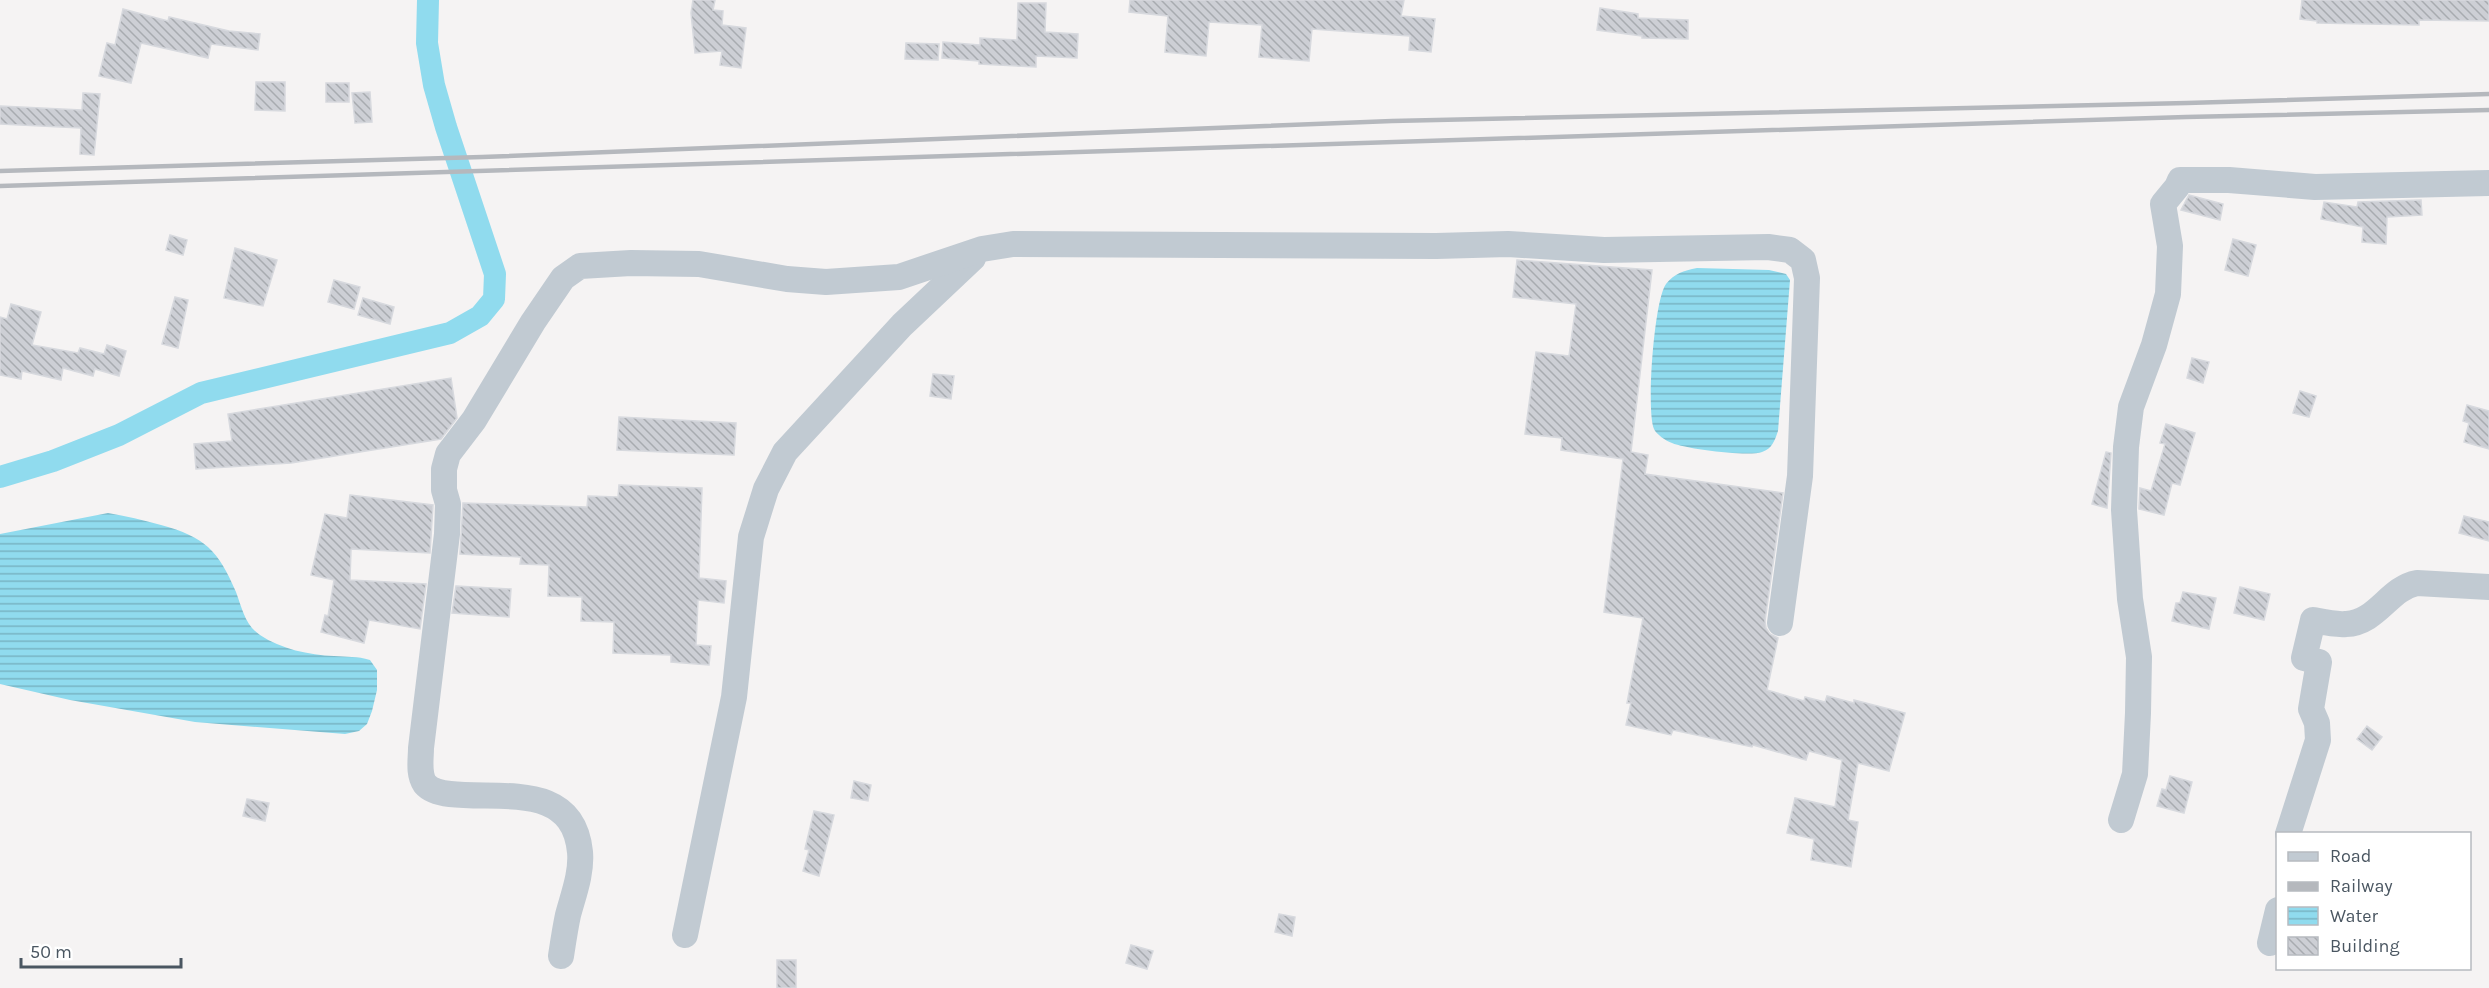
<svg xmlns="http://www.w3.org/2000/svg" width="2489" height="988" font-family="Karla,sans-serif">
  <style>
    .water { fill: url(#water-rules) }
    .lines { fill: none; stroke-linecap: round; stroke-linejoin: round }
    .canal { stroke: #90dbee; stroke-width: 22 }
    .building { fill: url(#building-back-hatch); stroke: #d7d9de; stroke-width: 1.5 }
    .street { stroke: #c1cad2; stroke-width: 26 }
    .rail { stroke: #b5b8bd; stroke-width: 4.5 }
  </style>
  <defs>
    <pattern id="water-rules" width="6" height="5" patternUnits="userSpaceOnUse" patternTransform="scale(1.5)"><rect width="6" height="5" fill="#90dbee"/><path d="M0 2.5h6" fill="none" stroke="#78b4c4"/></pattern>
    <pattern id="building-back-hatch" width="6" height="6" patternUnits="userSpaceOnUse" patternTransform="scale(1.5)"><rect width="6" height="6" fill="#cdcfd5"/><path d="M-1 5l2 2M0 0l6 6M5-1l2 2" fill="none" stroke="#a8abb0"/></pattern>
  </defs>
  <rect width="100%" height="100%" fill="#f5f3f3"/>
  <g class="water">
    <path d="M1697,268L1769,270L1786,274L1790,280L1778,431C1775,440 1772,449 1762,452C1749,457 1686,449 1672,443C1666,441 1656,434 1654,429C1646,411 1654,300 1666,284C1675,273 1683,271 1697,268Z"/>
    <path d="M108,513C126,516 143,520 161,525C205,537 218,550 236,592C242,608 245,625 260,635C281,649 309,655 334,656C347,657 357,656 370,660L377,670V690L372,711L367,724L359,731L345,734L195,722L70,700L0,684V534Z"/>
  </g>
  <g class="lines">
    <path class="canal" d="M0,477L53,461L119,435L201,393L450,333L480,316L494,299L495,274L446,127L434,85L427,43L428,0"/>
  </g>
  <g class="building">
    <path d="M693,0H715L713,10L723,11L722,25L746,28L741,68L720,65L722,51L695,53L691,13Z"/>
    <path d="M1130,0H1404L1401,16L1435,19L1431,52L1409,50L1410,36L1312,29L1309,61L1259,57L1262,25L1209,22L1206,56L1165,52L1168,16L1129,12Z"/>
    <path d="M2302,0H2489V21L2419,20V25L2317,23V21L2300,19Z"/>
    <path d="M1018,3H1046L1045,32L1078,34L1077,58L1036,56V67L979,64V61L942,58L943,42L980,45V38L1017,40Z"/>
    <path d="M1600,8L1638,14V18L1688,20V39L1642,38V36L1597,30Z"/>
    <path d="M123,9L168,21L169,17L229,31L260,34L258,50L211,44L208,58L141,43L131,83L99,76L107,43L115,45Z"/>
    <path d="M906,43L939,44L938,60L905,59Z"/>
    <path d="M256,82H285V111L255,110Z"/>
    <rect x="326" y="83" width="23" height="19"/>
    <path d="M370,92L372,122L355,123L352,93Z"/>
    <path d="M83,93L100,94L94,155L80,154L81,128L0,124V106L82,110Z"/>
    <path d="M2189,195L2223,204L2220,220L2181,210Z"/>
    <path d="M2421,200L2422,215L2387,217L2386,244L2362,242L2363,227L2321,219L2324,202L2357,207L2358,202Z"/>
    <path d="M170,235L187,240L183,255L166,250Z"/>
    <path d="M2233,239L2256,245L2248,276L2225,270Z"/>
    <path d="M235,248L277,260L263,306L224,298Z"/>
    <path d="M1517,260L1652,270L1631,452L1648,455L1645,474L1783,493L1765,621L1766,628L1770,634L1778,638L1767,690L1804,701L1805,697L1825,702L1827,696L1854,703V700L1905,713L1889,771L1858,763L1848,820L1858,822L1851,867L1811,860L1814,839L1787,833L1795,798L1835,807L1842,760L1809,751L1806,760L1753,745L1752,747L1673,730L1671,735L1626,725L1631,703H1627L1643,618L1604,612L1623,459L1561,450L1562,438L1525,434L1536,352L1569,356L1576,304L1513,297Z"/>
    <path d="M334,280L360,287L354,309L328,302Z"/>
    <path d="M175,297L188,300L178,348L162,344Z"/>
    <path d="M363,298L394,307L390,324L358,315Z"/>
    <path d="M11,304L41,312L32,345L78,353L80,348L104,354L107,345L126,351L119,376L95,369L93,376L63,368L61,380L22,371L21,379L0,375V317L7,319Z"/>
    <path d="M2192,358L2209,362L2203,383L2187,378Z"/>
    <path d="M933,374L954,376L951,399L930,396Z"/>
    <path d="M451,378L457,418L441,439L291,463L196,469L194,444L232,441L228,414Z"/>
    <path d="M2300,391L2316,396L2309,417L2293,413Z"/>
    <path d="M2467,405L2489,411V449L2464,442L2469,423L2463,421Z"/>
    <path d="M619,417L736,423L734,455L617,450Z"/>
    <path d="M2166,424L2195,433L2180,485L2172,483L2164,515L2139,509L2140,488L2151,491L2165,444L2160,443Z"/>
    <path d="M2106,452L2111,453L2107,508L2092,504Z"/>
    <path d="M619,485L702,488L699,578L726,581L724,603L698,600L696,645L711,646L709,665L671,662V655L613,653L614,622L581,621L582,597L548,596L549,565L520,564L521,557L460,554L463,503L587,507L588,496L618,497Z"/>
    <path d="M350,495L433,505L430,553L351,549L350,580L426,584L420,629L369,620L364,643L321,632L325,615L328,616L334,580L311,575L325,514L347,518Z"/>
    <path d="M2464,516L2489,522V541L2459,533Z"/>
    <path d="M456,586L511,589L509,617L452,613Z"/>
    <path d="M2240,587L2270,594L2264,620L2234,613Z"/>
    <path d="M2183,592L2216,598L2209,629L2172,621L2176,603H2180Z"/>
    <path d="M2367,726L2382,737L2372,750L2357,739Z"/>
    <path d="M2170,776L2192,782L2184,813L2157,806L2162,789L2166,790Z"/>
    <path d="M854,781L871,785L868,801L851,798Z"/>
    <path d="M247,799L269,803L265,821L243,816Z"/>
    <path d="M814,811L834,815L819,876L803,871L809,850L805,849Z"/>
    <path d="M1279,914L1295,917L1292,936L1275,932Z"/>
    <path d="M1131,945L1153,951L1147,969L1126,963Z"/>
    <rect x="777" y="960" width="19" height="28"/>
  </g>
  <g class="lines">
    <g class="street">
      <path d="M2121,820L2135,774L2138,713L2139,657L2130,599L2124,510L2126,447L2131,407L2154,345L2168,294L2170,246L2163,204L2177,187L2180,180H2229L2315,187L2489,183"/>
      <path d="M2288,834L2318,740L2317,723L2311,709L2319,662L2304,658L2313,620C2323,622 2335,625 2346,624C2377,623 2389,588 2417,583L2489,587"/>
      <path d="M685,935L734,697L751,537L766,489L785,452L902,325L973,258"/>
      <path d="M2270,943L2278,910"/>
      <path d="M561,956C563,943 565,929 568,915C573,896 582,873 580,852C573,781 500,800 450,794C441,793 431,791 425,784C418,774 421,759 421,748L447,534L448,504L444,490V469L448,454L474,420L533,322L563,278L580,266L631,263L699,264L787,279L826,282L899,277L982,249L1013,244L1436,246L1508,244L1604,250L1768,247L1790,250L1803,260L1807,278L1800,476L1780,623"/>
    </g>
    <g class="rail">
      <path d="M0,171L482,157L1392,121L2187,103L2489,94"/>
      <path d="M0,186L2186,117L2489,110"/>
    </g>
  </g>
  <rect x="2276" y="832" width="195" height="138" fill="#ffffff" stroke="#b7bbc0" stroke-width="1.5"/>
  <rect x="2288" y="852" width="30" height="9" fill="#c1cad2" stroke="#b7bbc0" stroke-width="1.5"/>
  <text x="2330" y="862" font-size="18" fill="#4a5661">Road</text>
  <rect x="2288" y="882" width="30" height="9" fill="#b5b8bd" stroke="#b7bbc0" stroke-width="1.5"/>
  <text x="2330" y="892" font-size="18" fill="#4a5661">Railway</text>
  <rect x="2288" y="907" width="30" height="18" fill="url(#water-rules)" stroke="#b7bbc0" stroke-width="1.5"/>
  <text x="2330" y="922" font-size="18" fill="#4a5661">Water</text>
  <rect x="2288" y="937" width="30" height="18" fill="url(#building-back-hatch)" stroke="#b7bbc0" stroke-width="1.5"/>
  <text x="2330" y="952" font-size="18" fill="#4a5661">Building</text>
  <path d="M21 958v9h160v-9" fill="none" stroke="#4a5661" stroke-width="3"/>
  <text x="30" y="958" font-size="18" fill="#4a5661" stroke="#ffffff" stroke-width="4.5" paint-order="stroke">50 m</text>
</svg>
